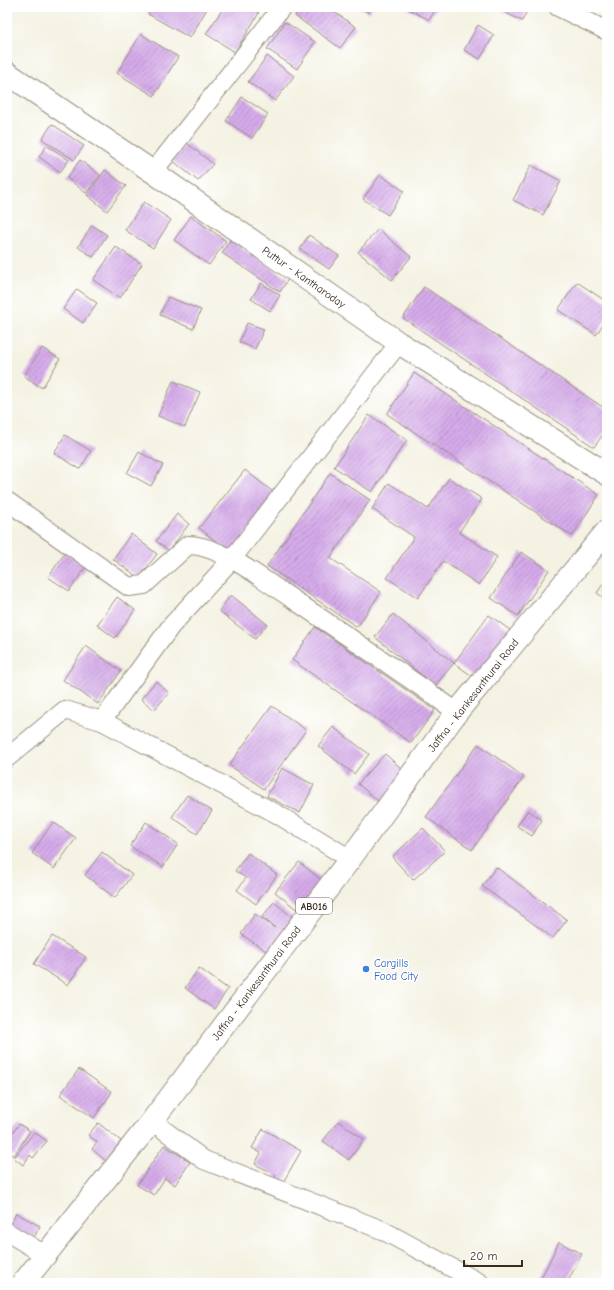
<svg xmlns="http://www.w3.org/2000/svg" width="614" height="1290" font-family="'Comic Neue',sans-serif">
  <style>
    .building { fill: url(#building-hatch) }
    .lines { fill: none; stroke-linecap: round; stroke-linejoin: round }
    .minor-casing { stroke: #988e80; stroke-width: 20 }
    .secondary-casing { stroke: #988e80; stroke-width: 24 }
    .primary-casing { stroke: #988e80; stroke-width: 24 }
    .minor { stroke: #fff; stroke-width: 18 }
    .secondary { stroke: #fff; stroke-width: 22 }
    .primary { stroke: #fff; stroke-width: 22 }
    .shop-dot { fill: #3f7fe0; stroke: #fff; stroke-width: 1.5 }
    .labels { text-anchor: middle; stroke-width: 3; stroke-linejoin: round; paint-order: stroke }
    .shield { fill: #fff; stroke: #766a62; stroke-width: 1 }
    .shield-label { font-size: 10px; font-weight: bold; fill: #3b2a1e }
    .street-label { font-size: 11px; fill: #3b2a1e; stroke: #fff }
    .shop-label { font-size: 11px; fill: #366cbe; stroke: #fff; text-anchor: start }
  </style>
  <defs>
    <pattern id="building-hatch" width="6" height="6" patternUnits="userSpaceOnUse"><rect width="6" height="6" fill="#d5abea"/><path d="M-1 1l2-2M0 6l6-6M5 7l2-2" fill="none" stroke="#ae8bbd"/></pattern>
  </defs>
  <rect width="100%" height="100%" fill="#fff"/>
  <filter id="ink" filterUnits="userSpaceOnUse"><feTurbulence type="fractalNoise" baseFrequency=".025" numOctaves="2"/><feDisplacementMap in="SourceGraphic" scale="8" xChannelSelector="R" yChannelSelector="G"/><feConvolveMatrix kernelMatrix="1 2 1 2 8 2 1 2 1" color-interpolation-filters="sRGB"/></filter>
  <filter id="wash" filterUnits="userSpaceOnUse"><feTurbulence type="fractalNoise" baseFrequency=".012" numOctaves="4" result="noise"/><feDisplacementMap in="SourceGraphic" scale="16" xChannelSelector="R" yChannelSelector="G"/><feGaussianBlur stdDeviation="0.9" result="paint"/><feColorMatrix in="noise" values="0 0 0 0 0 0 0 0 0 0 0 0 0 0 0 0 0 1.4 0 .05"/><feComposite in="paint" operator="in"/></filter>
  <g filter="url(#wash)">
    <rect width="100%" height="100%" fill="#f4f2e2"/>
    <g id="blocks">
      <g class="building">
        <path d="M152,7H208L190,38L148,14Z"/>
        <path d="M224,7H249L259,13L235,52L206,34Z"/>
        <path d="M302,7H327L356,27L340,48L295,16Z"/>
        <path d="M359,7H372L369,13Z"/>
        <path d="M405,7H437L429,20Z"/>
        <path d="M504,7H529L522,21L502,11Z"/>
        <path d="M285,22L315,42L297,69L267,49Z"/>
        <path d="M478,25L494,35L480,59L464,50Z"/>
        <path d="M141,34L178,57L154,96L117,73Z"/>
        <path d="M267,56L294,76L275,101L248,82Z"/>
        <path d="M242,97L268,114L252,138L226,121Z"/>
        <path d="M52,124L84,146L74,160L42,139Z"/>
        <path d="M187,143L213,164L198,181L172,160Z"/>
        <path d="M47,145L69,160L60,172L39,157Z"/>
        <path d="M80,160L100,175L86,193L67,178Z"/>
        <path d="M531,165L561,181L543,215L513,200Z"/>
        <path d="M105,170L126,186L107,211L87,195Z"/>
        <path d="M380,175L404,191L388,215L363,199Z"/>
        <path d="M144,202L171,220L153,248L125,230Z"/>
        <path d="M191,216L226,241L209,265L174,240Z"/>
        <path d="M92,225L107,235L93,257L78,247Z"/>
        <path d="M378,229L411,257L392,280L358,252Z"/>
        <path d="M309,235L339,256L329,269L300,249Z"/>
        <path d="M230,240L288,279L280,292L222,253Z"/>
        <path d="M116,247L142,264L120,298L93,280Z"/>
        <path d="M577,282L607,302V318L596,335L558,310Z"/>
        <path d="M261,283L280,295L270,311L251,299Z"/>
        <path d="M424,287L607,410V429L594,447L403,318Z"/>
        <path d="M77,289L97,303L83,323L63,309Z"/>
        <path d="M168,297L201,310L193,329L160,315Z"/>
        <path d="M247,323L264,329L255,349L239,342Z"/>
        <path d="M42,348L60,359L42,388L24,376Z"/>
        <path d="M414,373L599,495L572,536L387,414Z"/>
        <path d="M173,381L200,392L185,427L158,416Z"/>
        <path d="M369,415L407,440L372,492L334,467Z"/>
        <path d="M65,435L91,451L80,469L54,453Z"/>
        <path d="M139,452L163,465L151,486L127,473Z"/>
        <path d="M245,470L277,495L231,553L199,528Z"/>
        <path d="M330,473L370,500L330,558L381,592L357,627L267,566Z"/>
        <path d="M449,478L482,499L459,532L497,557L479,585L443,561L418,598L387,578L414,537L372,509L389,483L428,509Z"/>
        <path d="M177,514L189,524L169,551L156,541Z"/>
        <path d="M131,534L157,554L139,578L113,559Z"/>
        <path d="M521,552L549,570L518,616L491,598Z"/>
        <path d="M65,553L86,567L69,591L48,577Z"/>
        <path d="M607,578V600L597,593Z"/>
        <path d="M231,595L267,624L255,639L219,611Z"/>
        <path d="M117,597L135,610L115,638L97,625Z"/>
        <path d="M393,614L454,663L435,686L375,637Z"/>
        <path d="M489,615L514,633L479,681L454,663Z"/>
        <path d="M315,627L435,710L411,743L292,660Z"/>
        <path d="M86,646L121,671L98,704L63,680Z"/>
        <path d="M156,681L169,693L154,710L141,699Z"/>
        <path d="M272,706L306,730L264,789L229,765Z"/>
        <path d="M333,727L369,754L354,774L318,746Z"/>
        <path d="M478,744L524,777L472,850L426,817Z"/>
        <path d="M385,754L410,776L384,806L358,784Z"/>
        <path d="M282,768L314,785L300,813L267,796Z"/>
        <path d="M187,795L212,811L197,834L172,817Z"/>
        <path d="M528,810L542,820L532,836L517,826Z"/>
        <path d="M53,822L76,838L54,869L32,853Z"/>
        <path d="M146,822L178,844L163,867L130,846Z"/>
        <path d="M423,828L445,851L413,880L392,857Z"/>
        <path d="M102,852L132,875L115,898L85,875Z"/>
        <path d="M248,853L277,875L256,904L237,890L246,878L235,871Z"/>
        <path d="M299,862L324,882L300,912L275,892Z"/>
        <path d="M496,867L567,920L553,938L482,886Z"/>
        <path d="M274,902L296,920L269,953L241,934L255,914L275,928L262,917Z"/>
        <path d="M52,936L86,957L68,985L34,964Z"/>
        <path d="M199,968L228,989L214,1009L185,988Z"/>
        <path d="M79,1069L112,1092L94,1118L60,1095Z"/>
        <path d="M338,1121L364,1139L349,1160L323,1141Z"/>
        <path d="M98,1123L121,1141L106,1161L92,1149L97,1142L88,1135Z"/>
        <path d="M19,1124L30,1131L14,1156L7,1152V1128L13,1132Z"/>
        <path d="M263,1129L301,1151L282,1184L274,1179L276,1175L255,1164L261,1153L252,1148Z"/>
        <path d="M34,1132L47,1141L33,1158L30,1155L23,1165L14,1158Z"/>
        <path d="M164,1145L190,1162L175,1185L165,1178L154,1195L137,1185Z"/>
        <path d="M16,1213L40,1226L33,1239L10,1226Z"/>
        <path d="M559,1242L582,1254L567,1283H540L539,1282Z"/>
      </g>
    </g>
  </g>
  <g filter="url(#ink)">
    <use href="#blocks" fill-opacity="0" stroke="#988e80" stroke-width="1"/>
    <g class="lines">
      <g class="minor-casing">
        <g id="minor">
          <path d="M558,7L607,31"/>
          <path d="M153,172L282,7"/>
          <path d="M7,501L129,587L144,585L188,545C221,545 266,582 294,600C349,637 403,674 457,712"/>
          <path d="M7,758L65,710L102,721"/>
          <path d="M350,859L277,814L102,721L171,626L232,559L399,343"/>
          <path d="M152,1121L204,1160L382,1230L480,1283"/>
          <path d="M7,1232L45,1255"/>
        </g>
      </g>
      <g class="secondary-casing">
        <path id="secondary" d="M7,73L153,172L399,343L607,474"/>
      </g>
      <g class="primary-casing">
        <path id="primary" d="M23,1283L152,1121L350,859L457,712L607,531"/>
      </g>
      <use href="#minor" class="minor"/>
      <use href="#secondary" class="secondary"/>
      <use href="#primary" class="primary"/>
    </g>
  </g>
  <circle class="shop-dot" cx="366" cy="969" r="4"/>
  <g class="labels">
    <rect class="shield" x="296" y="898" width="36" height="16" rx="3"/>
    <g class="shield-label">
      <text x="314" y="910">AB016</text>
    </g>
    <g class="street-label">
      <text transform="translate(304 277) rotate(35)" y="4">Puttur - Kantharoday</text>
      <text transform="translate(473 695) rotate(-52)" y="4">Jaffna - Kankesanthurai Road</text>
      <text transform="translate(256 983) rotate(-53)" y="4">Jaffna - Kankesanthurai Road</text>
    </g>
    <g class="shop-label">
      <text x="374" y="967">Cargills<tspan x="374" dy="13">Food City</tspan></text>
    </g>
  </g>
  <rect width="614" height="1290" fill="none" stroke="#fff" stroke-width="24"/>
  <path d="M464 1260v6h58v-6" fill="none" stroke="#3b2a1e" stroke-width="2"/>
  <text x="470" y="1260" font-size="12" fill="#3b2a1e" stroke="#ffffff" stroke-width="3" paint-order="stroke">20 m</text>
</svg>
